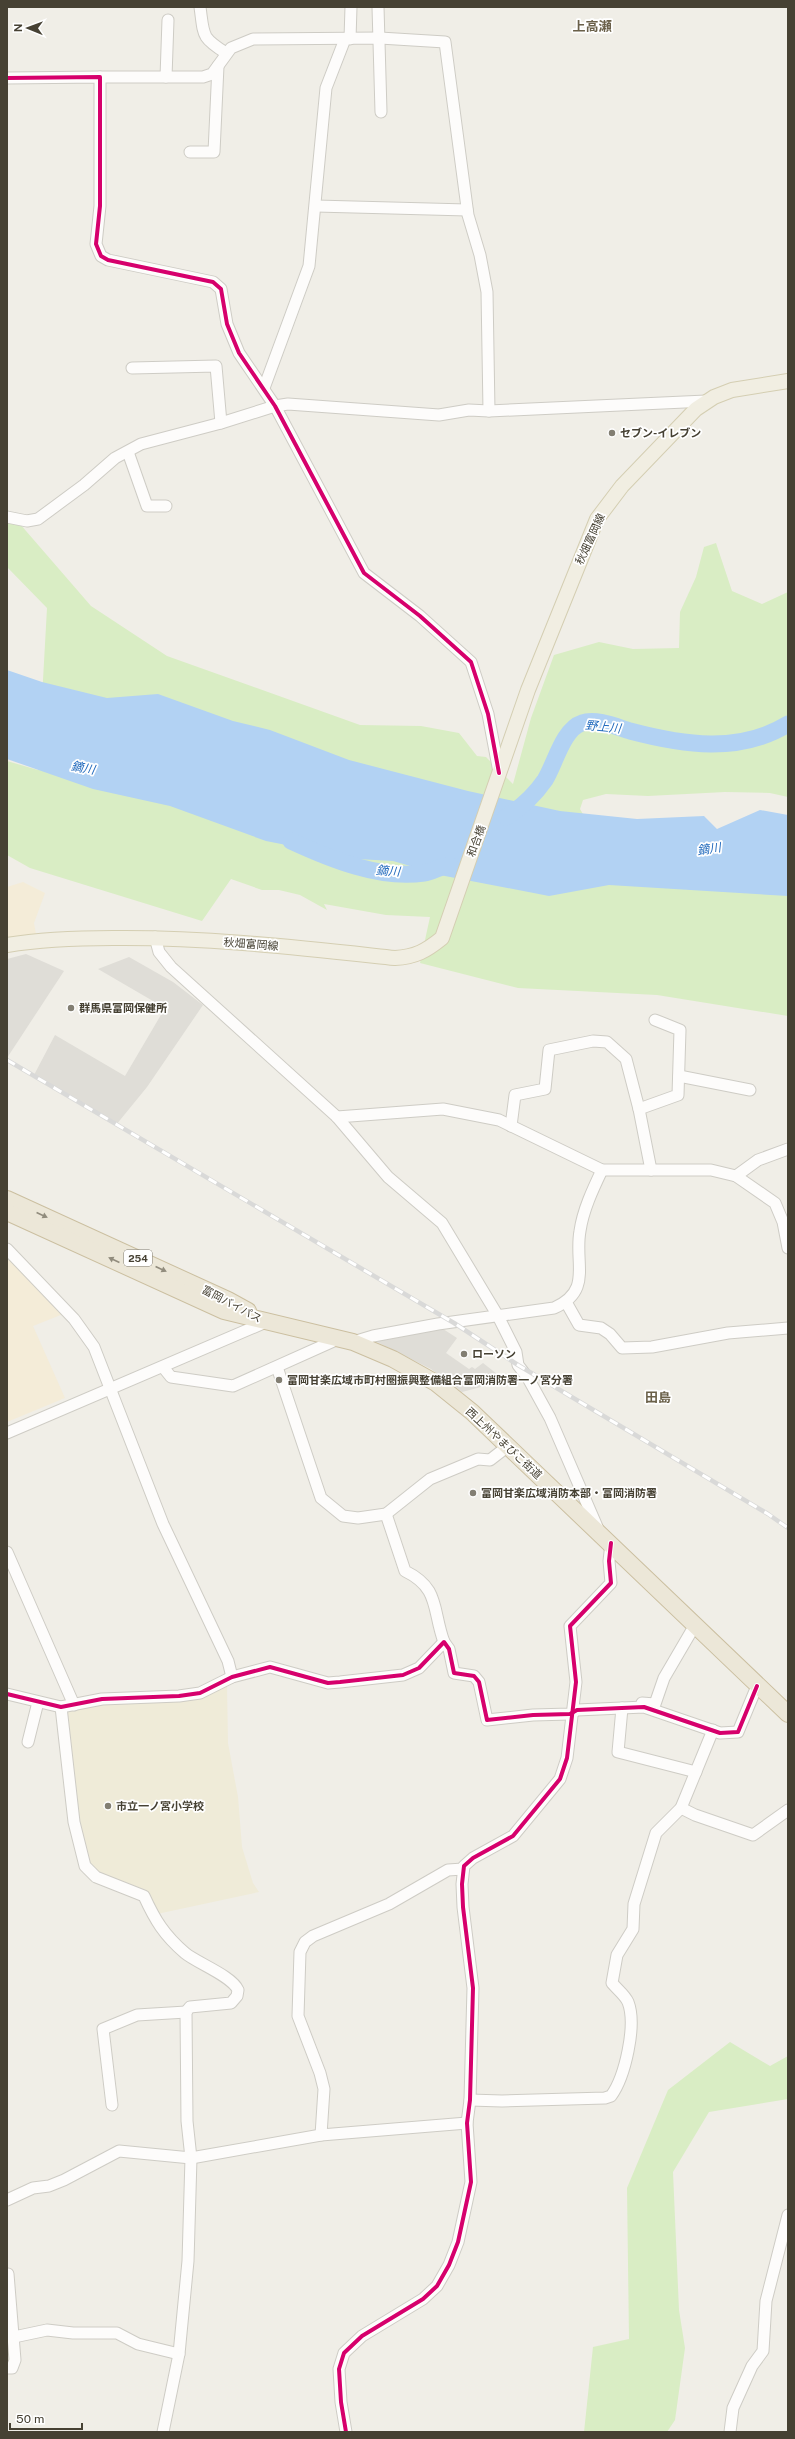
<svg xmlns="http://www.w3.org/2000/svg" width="795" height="2439" font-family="'Public Sans','Noto Sans JP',sans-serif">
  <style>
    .commercial { fill: #f4ecd8 }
    .education { fill: #efebd8 }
    .green { fill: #d9edc4 }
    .parking { fill: #dfddd7 }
    .water { fill: #b2d2f3 }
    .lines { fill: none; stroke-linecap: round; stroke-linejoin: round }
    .river { stroke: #b2d2f3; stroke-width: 17 }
    .minor-casing { stroke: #ceccc5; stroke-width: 13 }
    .major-casing { stroke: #d4ceb2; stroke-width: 16 }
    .highway-casing { stroke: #cbbfa0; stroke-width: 18 }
    .minor { stroke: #fdfcfb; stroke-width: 11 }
    .major { stroke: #f1eee2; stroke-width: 14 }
    .highway { stroke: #ece7d8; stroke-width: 16 }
    .rail-casing { stroke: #d9d9d8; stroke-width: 4.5 }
    .rail { stroke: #fff; stroke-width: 3; stroke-dasharray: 9; stroke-linecap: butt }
    .cycleway-casing { stroke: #fff; stroke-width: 6 }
    .cycleway { stroke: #d6006c; stroke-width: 4 }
    .oneway { fill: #918c7d }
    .poi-dot { fill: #827e72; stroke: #fff; stroke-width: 1.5 }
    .labels { text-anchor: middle; stroke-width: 3.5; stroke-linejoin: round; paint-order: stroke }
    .shield { fill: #fff; stroke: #7e7a70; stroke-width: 1 }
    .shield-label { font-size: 10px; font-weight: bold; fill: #464133 }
    .poi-label { font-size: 11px; font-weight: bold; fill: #464133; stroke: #fff; text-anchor: start }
    .street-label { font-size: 11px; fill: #464133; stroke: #fff }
    .water-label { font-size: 12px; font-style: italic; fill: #216abd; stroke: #fff }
    .quarter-label { font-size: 13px; font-weight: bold; fill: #6a6049; stroke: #fff }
  </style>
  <rect width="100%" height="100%" fill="#f0eee7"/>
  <g class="commercial">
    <path d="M23,882L45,893L34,923L36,934L7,938V887Z"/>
    <path d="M7,1251L63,1314L33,1326L65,1398L7,1422Z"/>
  </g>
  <path class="education" d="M227,1685L228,1743L238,1797L242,1847L253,1883L259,1892L157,1914L146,1890L98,1872L89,1862L77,1821L66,1714L71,1708Z"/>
  <g class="green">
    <path d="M7,509L91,606L167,656L360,725L421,726L459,733L477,756L486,757L513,784L531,718L554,655L599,642L633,649L679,648L680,612L696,577L704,547L716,543L732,591L762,604L788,592V797L770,793L725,792L648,796L606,794L583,800L580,809L584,816L788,836V1016L657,995L518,988L420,963L430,917L386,915L324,904L327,910L300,895L279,890H262L231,879L202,921L30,868L7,855V761L38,770L47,608L7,567Z"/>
    <path d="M730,2042L770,2066L788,2056V2099L709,2112L673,2172L679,2310L685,2348L675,2420L667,2432H584L593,2347L629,2339L627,2188L668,2090Z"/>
  </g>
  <g class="parking">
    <path d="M26,954L64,971L7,1058V959Z"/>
    <path d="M129,957L173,982L203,1005L147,1087L116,1125L34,1075L55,1035L125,1076L165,1008L98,969Z"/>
    <path d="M440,1327L457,1338L446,1353L469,1369L472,1367L475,1369L483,1363L497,1374L500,1382L462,1392L431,1369L371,1339Z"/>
  </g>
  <path class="water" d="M7,670L42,682L107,698L158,694L233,721L270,730L349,760L468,791L560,811L637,819L704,816L717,829L760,810L788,815V896L609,885L549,896L445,876L393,861L357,859L266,841L170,806L93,789L7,759Z"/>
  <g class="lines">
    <g class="river">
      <path d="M506,817C522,807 534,796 545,780C555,764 563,729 582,723C596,718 617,727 630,731C683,745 739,754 788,724"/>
      <path d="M291,841C330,859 381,880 424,873C433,872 440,866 450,865"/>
    </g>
    <g class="minor-casing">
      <g id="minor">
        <path d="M200,7C204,36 201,37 226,53"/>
        <path d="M378,7L381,112"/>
        <path d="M350,39L351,7"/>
        <path d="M100,77H203L212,74L231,48L253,39L380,38L445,42L468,215L480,255L487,292L489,411"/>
        <path d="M166,77L168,20"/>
        <path d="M7,78L100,77V206L96,244L101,256L108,260L213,282L221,289L227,324L239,353L275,406L364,573L420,616L471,662L488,714L499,772"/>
        <path d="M190,152H214L218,66"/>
        <path d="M316,206L467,210"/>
        <path d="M132,368L216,366L221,423"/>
        <path d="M264,388L309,266L326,88L345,39"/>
        <path d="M128,452L147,506H166"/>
        <path d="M7,517L27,521L38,519L84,485L115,458L141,444L221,423L275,406L288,404L439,415L469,410L489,411L706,401"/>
        <path d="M155,937L159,952L171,967L337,1117L388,1177L442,1223L498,1316L516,1352L518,1365L528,1378L550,1418L598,1529"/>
        <path d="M679,1076L750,1090"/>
        <path d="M639,1109L678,1095L680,1030L655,1020"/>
        <path d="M337,1117L443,1109L499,1120L602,1170H711L736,1176L775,1203L783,1222L788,1248"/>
        <path d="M511,1126L515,1095L545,1089L549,1050L593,1041L607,1042L626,1059L639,1109L651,1170"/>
        <path d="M736,1176L758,1160L788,1149"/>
        <path d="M7,1249L74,1319L94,1347L163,1524L228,1661L232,1677"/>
        <path d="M566,1302L579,1325L601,1328L610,1334L622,1348L652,1347L728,1333L788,1328"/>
        <path d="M353,1342L373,1336L438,1324L554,1308C593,1291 574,1263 580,1231C583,1210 593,1189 602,1170"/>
        <path d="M163,1367L171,1377L233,1386L338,1339"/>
        <path d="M277,1367L321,1498L343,1516L358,1518L386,1514L430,1479L478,1459L490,1460L508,1446"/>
        <path d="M7,1433L266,1322"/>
        <path d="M386,1514L405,1571C440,1588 432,1609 444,1642"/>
        <path d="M7,1552L74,1705"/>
        <path d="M7,1694L61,1707L102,1699L179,1696L200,1693L232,1677L270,1667L328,1683L340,1682L403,1675L419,1668L444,1642L449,1649L454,1673L474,1676L479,1682L487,1720L533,1715L570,1714L577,1710L644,1707L720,1733L738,1732L757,1686"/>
        <path d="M642,1703L655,1704L664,1678L695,1625"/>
        <path d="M61,1707L74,1822L85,1866L96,1877L144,1896C155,1920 164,1935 185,1953C197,1963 232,1976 238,1990L237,1996L231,2003L190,2007L186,2012L187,2121L191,2158L188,2261L179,2354L163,2432"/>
        <path d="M622,1708L618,1752L696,1772"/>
        <path d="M28,1742L38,1702"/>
        <path d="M681,1808L695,1815L753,1835L788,1810"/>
        <path d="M470,2100L502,2101L605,2098L611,2096C625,2077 637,2025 628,2002C625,1995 617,1989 612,1983L617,1955L633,1929L634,1904L656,1833L681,1808L713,1730"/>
        <path d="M112,2105L103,2029L137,2015L186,2012"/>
        <path d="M321,2135L324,2089L320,2073L298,2016L300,1952L305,1942L313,1936L389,1904L448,1870L463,1869"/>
        <path d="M7,2200L33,2188L49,2186L64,2180L119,2151L191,2158L321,2135L467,2123"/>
        <path d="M14,2337L47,2330L73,2333H117L138,2344L179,2354"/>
        <path d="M7,2368H12L15,2360L8,2274"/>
        <path d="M346,2432L341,2402L339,2369L344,2353L362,2336L423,2299L437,2286L449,2265L458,2242L471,2182L467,2123L470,2100L473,1988L463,1907L462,1884L464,1866L473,1858L513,1836L560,1779L567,1758L576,1682L570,1626L611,1583L609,1561L611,1543"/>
        <path d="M730,2432L733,2408L752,2366L763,2351L766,2301L788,2215"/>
      </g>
    </g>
    <g class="major-casing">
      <path id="major" d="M7,945C43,939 76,938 113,938C207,937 301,948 395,958C415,957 426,951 442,938L528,690L597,519L622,486L696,409L714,397L732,390L788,381"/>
    </g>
    <g class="highway-casing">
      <g id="highway">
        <path d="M7,1199L228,1300L248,1311"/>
        <path d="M7,1212L224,1311L353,1342L393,1359L436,1383L472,1412L788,1714"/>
      </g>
    </g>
    <use href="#minor" class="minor"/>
    <use href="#major" class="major"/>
    <use href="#highway" class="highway"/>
    <g class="rail-casing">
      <path id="rail" d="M7,1060L454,1323L518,1365L768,1514L788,1528"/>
    </g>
    <use href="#rail" class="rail"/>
    <g class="cycleway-casing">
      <g id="cycleway">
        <path d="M7,78L100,77V206L96,244L101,256L108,260L213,282L221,289L227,324L239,353L275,406L364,573L420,616L471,662L488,714L499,773"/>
        <path d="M7,1694L61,1707L102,1699L179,1696L200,1693L232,1677L270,1667L328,1683L340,1682L403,1675L419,1668L444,1642L449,1649L454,1673L474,1676L479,1682L487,1720L533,1715L570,1714L577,1710L644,1707L720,1733L738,1732L757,1686"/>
        <path d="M346,2432L341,2402L339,2369L344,2353L362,2336L423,2299L437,2286L449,2265L458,2242L471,2182L467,2123L470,2100L473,1988L463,1907L462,1884L464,1866L473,1858L513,1836L560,1779L567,1758L576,1682L570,1626L611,1583L609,1561L611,1543"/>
      </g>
    </g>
    <use href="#cycleway" class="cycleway"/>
  </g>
  <defs><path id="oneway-solid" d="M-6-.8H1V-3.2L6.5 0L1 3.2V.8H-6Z"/></defs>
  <g class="oneway">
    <use href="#oneway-solid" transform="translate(42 1215) rotate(25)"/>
    <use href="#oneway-solid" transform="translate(114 1260) rotate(-155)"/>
    <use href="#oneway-solid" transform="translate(161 1269) rotate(25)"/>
  </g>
  <g class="poi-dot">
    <circle cx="612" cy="433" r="4"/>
    <circle cx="71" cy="1008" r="4"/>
    <circle cx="464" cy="1354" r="4"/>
    <circle cx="279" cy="1380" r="4"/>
    <circle cx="473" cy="1493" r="4"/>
    <circle cx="108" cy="1806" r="4"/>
  </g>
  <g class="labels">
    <rect class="shield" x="124" y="1250" width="28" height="16" rx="3"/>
    <g class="shield-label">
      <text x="138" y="1262">254</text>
    </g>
    <g class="poi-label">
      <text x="620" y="437">セブン-イレブン</text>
      <text x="79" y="1012">群馬県富岡保健所</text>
      <text x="472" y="1358">ローソン</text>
      <text x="287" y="1384">富岡甘楽広域市町村圏振興整備組合富岡消防署一ノ宮分署</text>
      <text x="481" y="1497">富岡甘楽広域消防本部・富岡消防署</text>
      <text x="116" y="1810">市立一ノ宮小学校</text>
    </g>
    <g class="street-label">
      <text transform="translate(590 539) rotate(-65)" y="4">秋畑富岡線</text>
      <text transform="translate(476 841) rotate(-70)" y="4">和合橋</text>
      <text transform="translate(251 944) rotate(4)" y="4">秋畑富岡線</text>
      <text transform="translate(232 1304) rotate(28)" y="4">富岡バイパス</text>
      <text transform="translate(504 1443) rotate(43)" y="4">西上州やまびこ街道</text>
    </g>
    <g class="water-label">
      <text transform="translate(603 727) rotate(6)" y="4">野上川</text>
      <text transform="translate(83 768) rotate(10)" y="4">鏑川</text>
      <text transform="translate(709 849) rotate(-8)" y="4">鏑川</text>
      <text transform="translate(388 871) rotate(4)" y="4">鏑川</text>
    </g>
    <g class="quarter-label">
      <text x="592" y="31">上高瀬</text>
      <text x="658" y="1402">田島</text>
    </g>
  </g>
  <rect width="795" height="2439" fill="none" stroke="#464133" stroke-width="16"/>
  <g transform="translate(28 28) rotate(271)" stroke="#ffffff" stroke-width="3" paint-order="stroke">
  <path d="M0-3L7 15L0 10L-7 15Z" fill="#464133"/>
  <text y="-6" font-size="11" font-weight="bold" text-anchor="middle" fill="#464133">N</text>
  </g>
  <path d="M10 2423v6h72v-6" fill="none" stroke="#464133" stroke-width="2"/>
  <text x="16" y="2423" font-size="12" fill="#464133" stroke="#ffffff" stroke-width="3" paint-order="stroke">50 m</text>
</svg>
